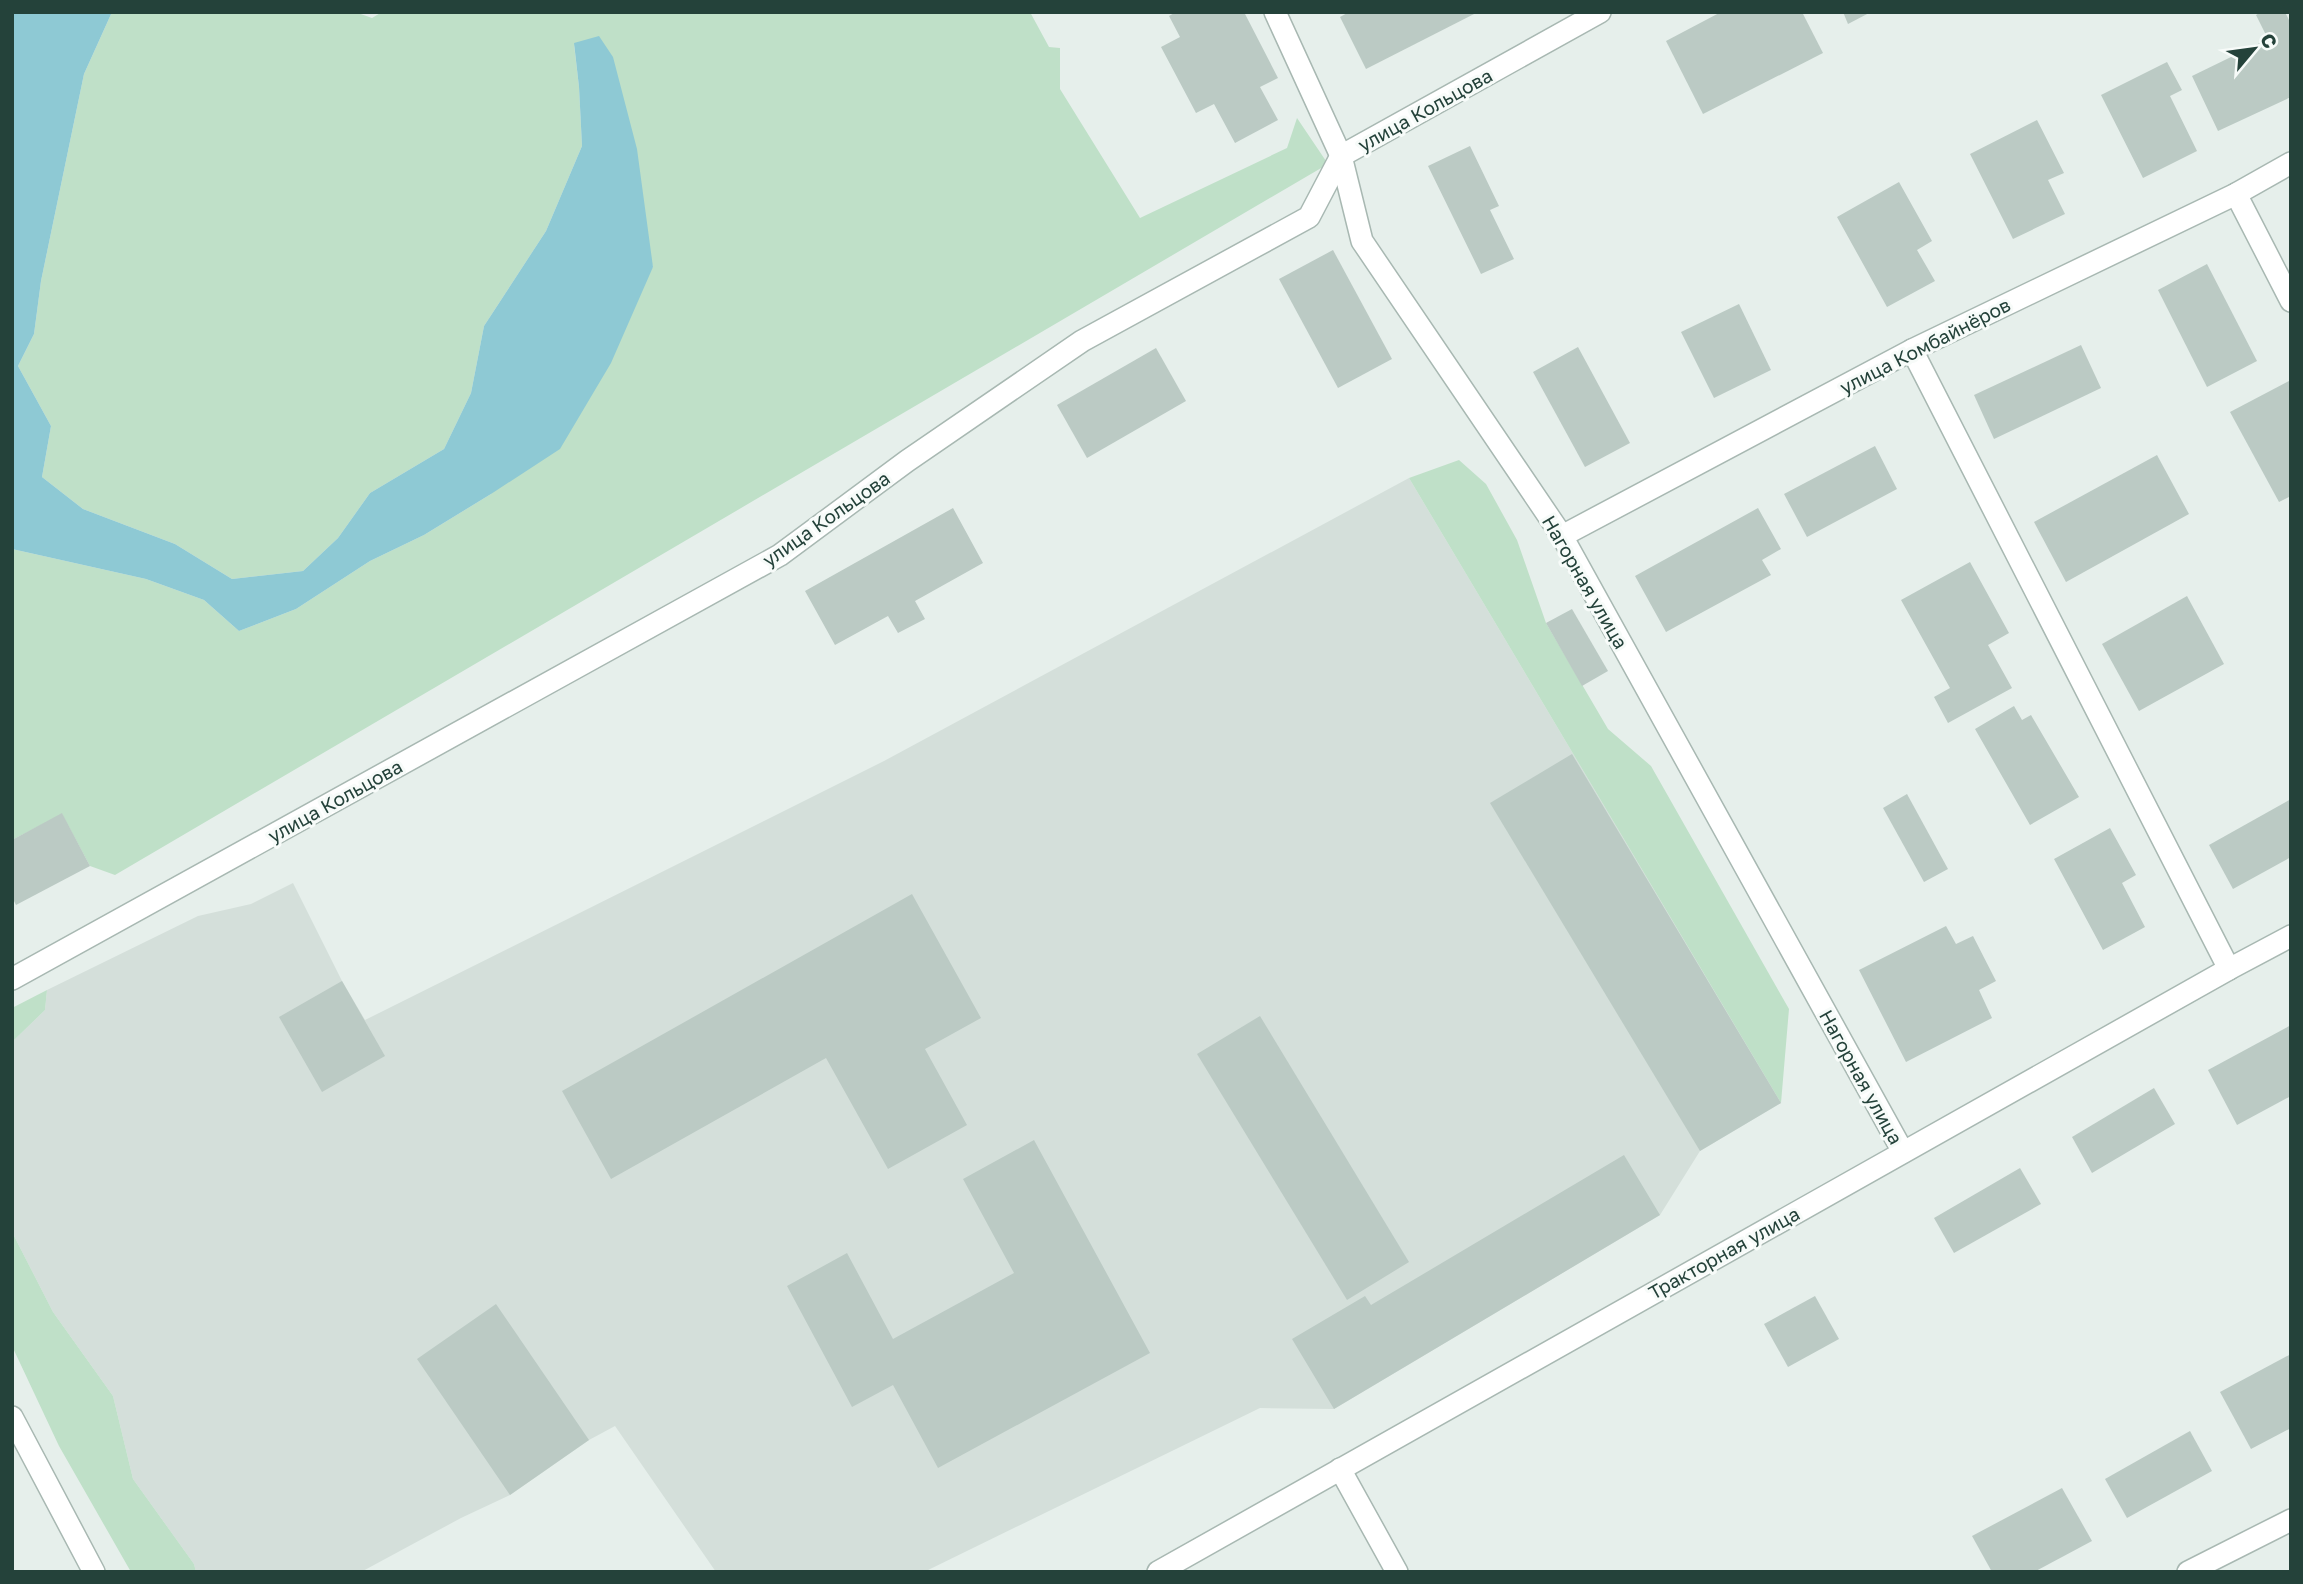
<svg xmlns="http://www.w3.org/2000/svg" width="2303" height="1584" font-family="'Golos Text',sans-serif">
  <style>
    .built { fill: #d4dfda }
    .green { fill: #bfe0c8 }
    .water { fill: #8ec9d4 }
    .building { fill: #bbcac4 }
    .lines { fill: none; stroke-linecap: round; stroke-linejoin: round }
    .minor-casing { stroke: #a8b8b2; stroke-width: 24 }
    .minor { stroke: #fff; stroke-width: 21 }
    .labels { text-anchor: middle; stroke-width: 6; stroke-linejoin: round; paint-order: stroke }
    .street-label { font-size: 19px; fill: #24423a; stroke: #f7fbf9 }
  </style>
  <rect width="100%" height="100%" fill="#e6efeb"/>
  <path class="built" d="M1409,478L1781,1103L1700,1151L1660,1215L1334,1409L1260,1408L924,1572H716L615,1426L589,1440L510,1495L461,1518L361,1572H196L194,1564L133,1479L113,1396L53,1312L12,1232V1042L45,1010L47,990L198,916L251,904L293,883L342,981L365,1020L884,761Z"/>
  <g class="green">
    <path d="M112,12H355L372,18L382,12H1030L1049,47L1060,48V89L1140,218L1287,148L1297,118L1328,164L115,875L90,866L62,814L12,840V549L146,579L204,600L239,631L296,609L370,561L424,535L491,494L653,267L574,44L579,87L582,146L546,231L484,326L471,393L444,449L370,493L338,538L303,571L232,579L175,544L83,509L42,477L51,426L18,366L34,334L41,281L84,74Z"/>
    <path d="M1459,460L1486,484L1517,540L1546,623L1608,729L1651,766L1789,1009L1781,1103L1409,478Z"/>
    <path d="M47,990L45,1010L12,1042V1008Z"/>
    <path d="M12,1232L53,1312L113,1396L133,1479L194,1564L196,1572H131L59,1446L12,1346Z"/>
  </g>
  <path class="water" d="M12,12H112L84,74L41,281L34,334L18,366L51,426L42,477L83,509L175,544L232,579L303,571L338,538L370,493L444,449L471,393L484,326L546,231L582,146L579,87L574,43L599,36L613,57L637,149L653,267L611,363L560,449L491,494L424,535L370,561L296,609L239,631L204,600L146,579L12,549Z"/>
  <g class="building">
    <path d="M1176,12H1244L1278,78L1260,87L1278,120L1235,143L1214,104L1196,113L1161,47L1180,37L1169,16Z"/>
    <path d="M1349,12H1478L1366,69L1340,17Z"/>
    <path d="M1721,12H1802L1823,53L1703,114L1666,41Z"/>
    <path d="M1843,12H1871L1848,24Z"/>
    <path d="M2261,12H2285L2291,24V97L2218,131L2192,76L2268,39L2256,15Z"/>
    <path d="M2167,62L2182,90L2170,96L2197,151L2143,178L2101,95Z"/>
    <path d="M2037,120L2064,173L2048,180L2065,214L2013,239L1970,154Z"/>
    <path d="M1470,146L1499,206L1490,210L1514,259L1481,274L1428,166Z"/>
    <path d="M1899,182L1932,241L1917,250L1935,281L1887,307L1837,217Z"/>
    <path d="M1333,250L1392,359L1338,388L1279,279Z"/>
    <path d="M2207,264L2257,361L2207,387L2158,290Z"/>
    <path d="M1739,304L1771,370L1714,398L1681,332Z"/>
    <path d="M2081,345L2101,388L1994,439L1974,395Z"/>
    <path d="M1578,347L1630,443L1585,467L1533,372Z"/>
    <path d="M1156,348L1186,401L1087,458L1057,405Z"/>
    <path d="M2291,380V496L2279,502L2230,412Z"/>
    <path d="M1875,446L1897,489L1807,537L1784,494Z"/>
    <path d="M2157,455L2189,514L2066,582L2034,522Z"/>
    <path d="M953,508L983,563L915,601L925,619L898,633L888,616L835,645L805,591Z"/>
    <path d="M1758,508L1781,549L1762,560L1771,575L1666,632L1635,576Z"/>
    <path d="M1970,562L2009,633L1988,645L2012,688L1948,723L1934,697L1950,688L1901,600Z"/>
    <path d="M2187,596L2224,664L2139,711L2102,644Z"/>
    <path d="M1572,609L1608,671L1582,686L1546,623Z"/>
    <path d="M2014,706L2022,720L2031,715L2079,797L2030,825L1975,729Z"/>
    <path d="M1572,754L1781,1103L1700,1151L1490,803Z"/>
    <path d="M1907,794L1948,869L1924,882L1883,808Z"/>
    <path d="M2291,799V857L2233,889L2209,845Z"/>
    <path d="M62,813L90,866L16,905L12,897V840Z"/>
    <path d="M2110,828L2136,875L2122,883L2145,927L2103,950L2054,859Z"/>
    <path d="M912,894L981,1018L925,1049L967,1125L888,1169L826,1058L611,1179L562,1091Z"/>
    <path d="M1946,926L1956,944L1973,936L1996,981L1979,990L1992,1018L1906,1062L1859,970Z"/>
    <path d="M342,981L385,1056L322,1092L279,1017Z"/>
    <path d="M1260,1016L1409,1262L1347,1300L1197,1054Z"/>
    <path d="M2291,1025V1096L2237,1125L2208,1070Z"/>
    <path d="M2154,1088L2175,1124L2092,1173L2072,1137Z"/>
    <path d="M1034,1140L1150,1353L938,1468L893,1385L852,1407L787,1286L847,1253L893,1339L1014,1273L963,1179Z"/>
    <path d="M1624,1155L1660,1215L1334,1409L1292,1339L1365,1296L1371,1305Z"/>
    <path d="M2020,1168L2041,1204L1954,1253L1934,1218Z"/>
    <path d="M1815,1296L1839,1339L1788,1367L1764,1324Z"/>
    <path d="M496,1304L589,1440L510,1495L417,1359Z"/>
    <path d="M2291,1354V1428L2251,1449L2220,1392Z"/>
    <path d="M2190,1431L2212,1471L2127,1518L2105,1479Z"/>
    <path d="M2062,1488L2092,1541L2034,1572H1992L1972,1536Z"/>
  </g>
  <g class="lines">
    <g class="minor-casing">
      <g id="minor">
        <path d="M1275,12L1341,156L1362,241L1562,536L1903,1152"/>
        <path d="M2236,194L2291,301"/>
        <path d="M1912,350L2229,969"/>
        <path d="M1562,536L1912,350L2236,194L2291,163"/>
        <path d="M12,979L780,555L907,461L1082,341L1309,217L1341,156L1600,12"/>
        <path d="M12,1417L94,1572"/>
        <path d="M1340,1469L1397,1572"/>
        <path d="M1158,1572L2229,969L2291,936"/>
        <path d="M2188,1572L2291,1520"/>
      </g>
    </g>
    <use href="#minor" class="minor"/>
  </g>
  <g class="labels">
    <g class="street-label">
      <text transform="translate(1425 110) rotate(-29)" y="7">улица Кольцова</text>
      <text transform="translate(1925 346) rotate(-27)" y="7">улица Комбайнёров</text>
      <text transform="translate(826 519) rotate(-35)" y="7">улица Кольцова</text>
      <text transform="translate(1585 582) rotate(60)" y="7">Нагорная улица</text>
      <text transform="translate(335 801) rotate(-29)" y="7">улица Кольцова</text>
      <text transform="translate(1861 1077) rotate(61)" y="7">Нагорная улица</text>
      <text transform="translate(1724 1253) rotate(-29)" y="7">Тракторная улица</text>
    </g>
  </g>
  <rect width="2303" height="1584" fill="none" stroke="#24423a" stroke-width="28"/>
  <g transform="translate(2254 49) rotate(61)" stroke="#f7fbf9" stroke-width="5" paint-order="stroke">
  <path d="M0-5L12 26L0 18L-12 26Z" fill="#24423a"/>
  <text y="-10" font-size="19" font-weight="bold" text-anchor="middle" fill="#24423a">С</text>
  </g>
</svg>
